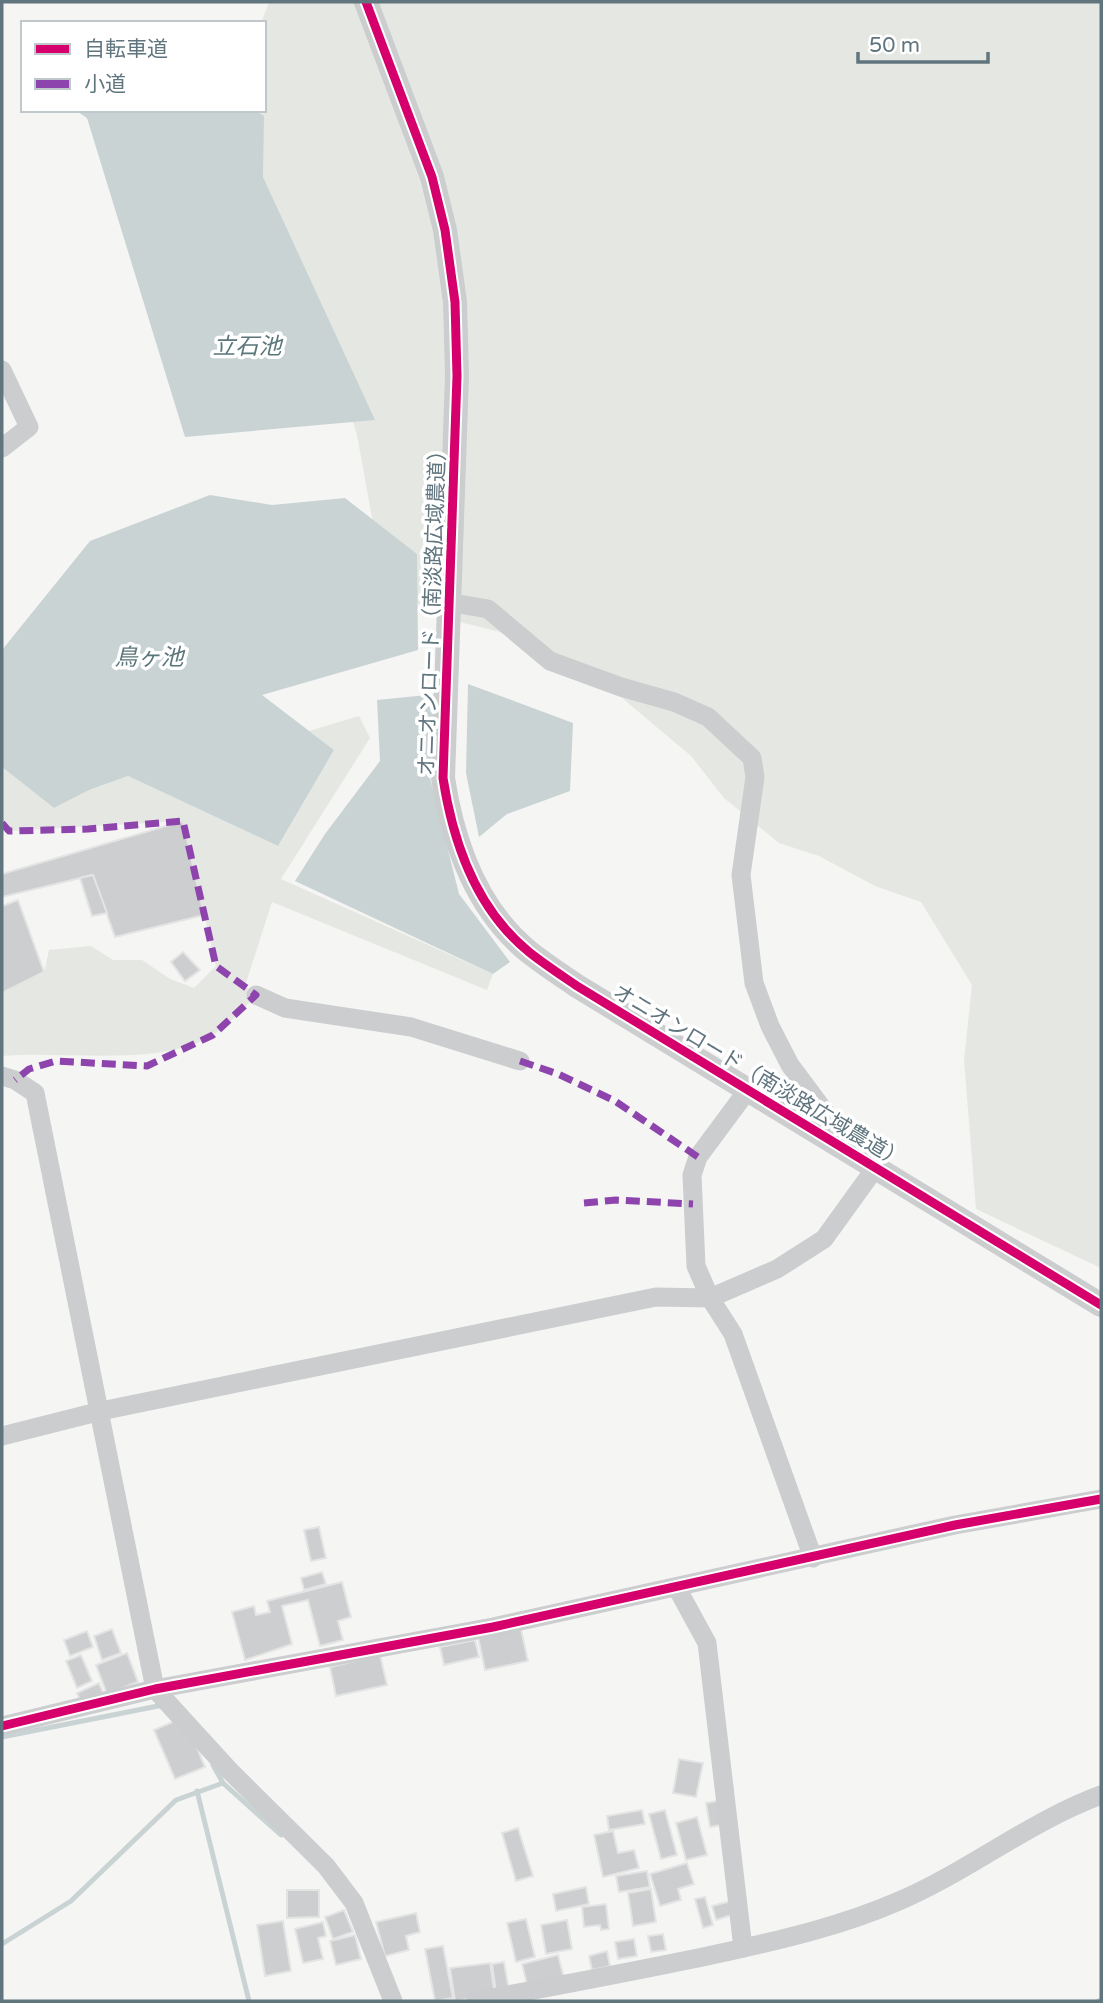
<svg xmlns="http://www.w3.org/2000/svg" width="1103" height="2003" font-family="'Varela Round','Noto Sans JP',sans-serif">
  <style>
    .green { fill: #e5e8e2 }
    .water { fill: #c9d3d4 }
    .lines { fill: none; stroke-linecap: round; stroke-linejoin: round }
    .stream { stroke: #c9d3d4; stroke-width: 5 }
    .building { fill: #cccecf; stroke: #e4e4e4; stroke-width: 2 }
    .minor { stroke: #cbcdce; stroke-width: 19 }
    .tertiary { stroke: #cbcdce; stroke-width: 24 }
    .quiet { stroke: #8e44ad; stroke-width: 7; stroke-dasharray: 14 7; stroke-linecap: butt }
    .cycleway-casing { stroke: #fff; stroke-width: 13 }
    .cycleway { stroke: #d6006c; stroke-width: 9 }
    .labels { text-anchor: middle; stroke-width: 7; stroke-linejoin: round; paint-order: stroke }
    .street-label { font-size: 21px; fill: #61757f; stroke: #fff }
    .water-label { font-size: 23px; font-style: italic; fill: #5b767a; stroke: #fff }
  </style>
  <rect width="100%" height="100%" fill="#f5f5f4"/>
  <g class="green">
    <path d="M269,2H1101V1268L976,1209L964,1060L972,985L921,902L875,886L819,856L779,843L724,798L691,756L615,692L504,633L448,619L417,603L373,523L357,435L331,350L280,236L237,110H264V23H261Z"/>
    <path d="M359,716L370,738L281,879L493,974L487,990L272,902L245,986L256,995C243,1009 230,1024 213,1035C159,1068 64,1050 2,1056V993L44,973L49,950L91,946L113,960H142L170,979L194,988L216,966L183,821L9,831L2,822V767L54,808L89,790L128,776L278,846L334,750L309,731Z"/>
  </g>
  <g class="water">
    <path d="M75,110H254L264,116L263,177L375,420L185,437L87,118Z"/>
    <path d="M210,495L272,505L345,498L417,554L418,650L262,695L334,750L278,846L128,776L89,790L54,808L2,767V650L90,541Z"/>
    <path d="M468,684L573,723L570,791L507,814L479,837L466,773Z"/>
    <path d="M437,694L430,778L459,894L510,962L493,974L295,881L325,834L380,761L377,700Z"/>
  </g>
  <g class="lines">
    <g class="stream">
      <path d="M2,1737L163,1705"/>
      <path d="M213,1765L223,1783L281,1835"/>
      <path d="M197,1791L249,2001"/>
      <path d="M2,1944L71,1901L176,1800L223,1783"/>
      <path d="M1098,2001L1101,2000"/>
    </g>
  </g>
  <g class="building">
    <path d="M183,821L204,915L115,937L93,875L2,897V874Z"/>
    <path d="M93,875L107,913L92,916L80,878Z"/>
    <path d="M18,900L44,972L2,993V906Z"/>
    <path d="M183,952L200,970L185,981L171,962Z"/>
    <path d="M319,1527L326,1558L311,1561L304,1530Z"/>
    <path d="M322,1572L326,1584L304,1590L301,1578Z"/>
    <path d="M342,1582L351,1617L338,1621L343,1640L320,1646L308,1600L282,1606L292,1644L245,1660L232,1612L254,1606L256,1615L270,1612L267,1601Z"/>
    <path d="M112,1629L121,1653L102,1660L94,1636Z"/>
    <path d="M521,1629L528,1661L485,1670L478,1637Z"/>
    <path d="M87,1631L93,1647L70,1656L64,1640Z"/>
    <path d="M475,1640L479,1657L444,1665L440,1647Z"/>
    <path d="M127,1653L138,1682L107,1694L96,1665Z"/>
    <path d="M81,1655L92,1681L77,1688L66,1661Z"/>
    <path d="M380,1655L387,1685L336,1696L330,1667Z"/>
    <path d="M99,1683L104,1695L82,1705L77,1693Z"/>
    <path d="M184,1717L205,1767L175,1779L154,1730Z"/>
    <path d="M679,1759L703,1763L696,1797L673,1793Z"/>
    <path d="M722,1800L726,1824L710,1827L706,1803Z"/>
    <path d="M642,1810L645,1824L609,1830L607,1816Z"/>
    <path d="M665,1810L677,1855L661,1859L649,1814Z"/>
    <path d="M697,1817L707,1855L686,1860L676,1823Z"/>
    <path d="M518,1828L533,1876L516,1881L502,1833Z"/>
    <path d="M613,1831L618,1853L634,1850L639,1868L603,1877L594,1835Z"/>
    <path d="M687,1863L694,1884L678,1889L681,1900L660,1906L650,1874Z"/>
    <path d="M647,1871L650,1887L619,1892L616,1876Z"/>
    <path d="M586,1887L589,1904L556,1911L553,1894Z"/>
    <path d="M651,1889L656,1922L633,1926L628,1893Z"/>
    <path d="M287,1890H319V1917L287,1918Z"/>
    <path d="M705,1897L713,1925L703,1928L695,1899Z"/>
    <path d="M731,1901L735,1914L716,1920L712,1906Z"/>
    <path d="M606,1904L609,1929L601,1930L600,1925L584,1927L582,1907Z"/>
    <path d="M344,1910L353,1932L333,1939L325,1917Z"/>
    <path d="M416,1913L420,1932L406,1936L409,1950L385,1956L376,1922Z"/>
    <path d="M526,1919L535,1957L516,1962L507,1923Z"/>
    <path d="M567,1920L572,1949L546,1954L541,1925Z"/>
    <path d="M283,1921L291,1971L265,1976L257,1925Z"/>
    <path d="M323,1922L326,1936L318,1938L323,1959L303,1963L295,1929Z"/>
    <path d="M663,1934L666,1950L651,1952L648,1936Z"/>
    <path d="M355,1935L361,1959L336,1965L330,1941Z"/>
    <path d="M634,1939L637,1956L618,1959L615,1942Z"/>
    <path d="M443,1946L453,1998L435,2001L425,1949Z"/>
    <path d="M607,1951L610,1966L592,1970L589,1956Z"/>
    <path d="M558,1955L564,1978L528,1988L522,1964Z"/>
    <path d="M504,1962L509,1990L496,1992L492,1964Z"/>
    <path d="M490,1963L495,1995L455,2001L450,1968Z"/>
  </g>
  <g class="lines">
    <g class="minor">
      <path d="M2,370L29,427L2,448"/>
      <path d="M447,602L488,609L550,661L621,687L674,702L708,717L752,758L755,777L741,875L754,983L770,1026L790,1065L834,1124L840,1136L836,1144"/>
      <path d="M256,995L285,1008L411,1027L520,1061"/>
      <path d="M2,1076L15,1080L35,1093L155,1689L229,1770L326,1866L354,1903L393,2001"/>
      <path d="M747,1091L698,1157L692,1175L696,1266L710,1298L733,1334L813,1558"/>
      <path d="M2,1436L101,1411L656,1297L710,1298L777,1269L824,1239L876,1167"/>
      <path d="M677,1588L707,1643L743,1948"/>
      <path d="M2,1726L155,1689L493,1627L955,1525L1101,1499"/>
      <path d="M476,2001C560,1985 643,1970 726,1952C785,1939 844,1925 899,1901C969,1871 1030,1821 1101,1795"/>
    </g>
    <path class="tertiary" d="M366,2L432,177L445,230L455,302L457,376L443,778C453,843 476,909 529,952C544,964 561,975 577,986L1101,1305"/>
    <g class="quiet">
      <path d="M2,823L9,831L88,829L183,821L216,966L256,995L213,1035L147,1066L56,1061L29,1069L15,1080"/>
      <path d="M520,1061L558,1074L615,1101L698,1157"/>
      <path d="M584,1203L616,1200L693,1204"/>
    </g>
    <g class="cycleway-casing">
      <g id="cycleway">
        <path d="M366,2L432,177L445,230L455,302L457,376L443,778C453,843 476,909 529,952C544,964 561,975 577,986L1101,1305"/>
        <path d="M2,1726L155,1689L493,1627L955,1525L1101,1499"/>
      </g>
    </g>
    <use href="#cycleway" class="cycleway"/>
  </g>
  <g class="labels">
    <g class="street-label">
      <text transform="translate(432 608) rotate(-88)" y="7">オニオンロード（南淡路広域農道）</text>
      <text transform="translate(759 1076) rotate(31)" y="7">オニオンロード（南淡路広域農道）</text>
    </g>
    <g class="water-label">
      <text x="247" y="354">立石池</text>
      <text x="149" y="665">鳥ヶ池</text>
    </g>
  </g>
  <rect width="1103" height="2003" fill="none" stroke="#61757f" stroke-width="7"/>
  <rect x="21" y="21" width="245" height="91" fill="#ffffff" stroke="#c0c8cc" stroke-width="2"/>
  <rect x="35" y="44" width="35" height="10" fill="#d6006c" stroke="#c0c8cc" stroke-width="2"/>
  <text x="84" y="56" font-size="21" fill="#61757f">自転車道</text>
  <rect x="35" y="79" width="35" height="10" fill="#8e44ad" stroke="#c0c8cc" stroke-width="2"/>
  <text x="84" y="91" font-size="21" fill="#61757f">小道</text>
  <path d="M858 52v10h130v-10" fill="none" stroke="#61757f" stroke-width="3.5"/>
  <text x="869" y="52" font-size="21" fill="#61757f" stroke="#ffffff" stroke-width="5" paint-order="stroke">50 m</text>
</svg>
